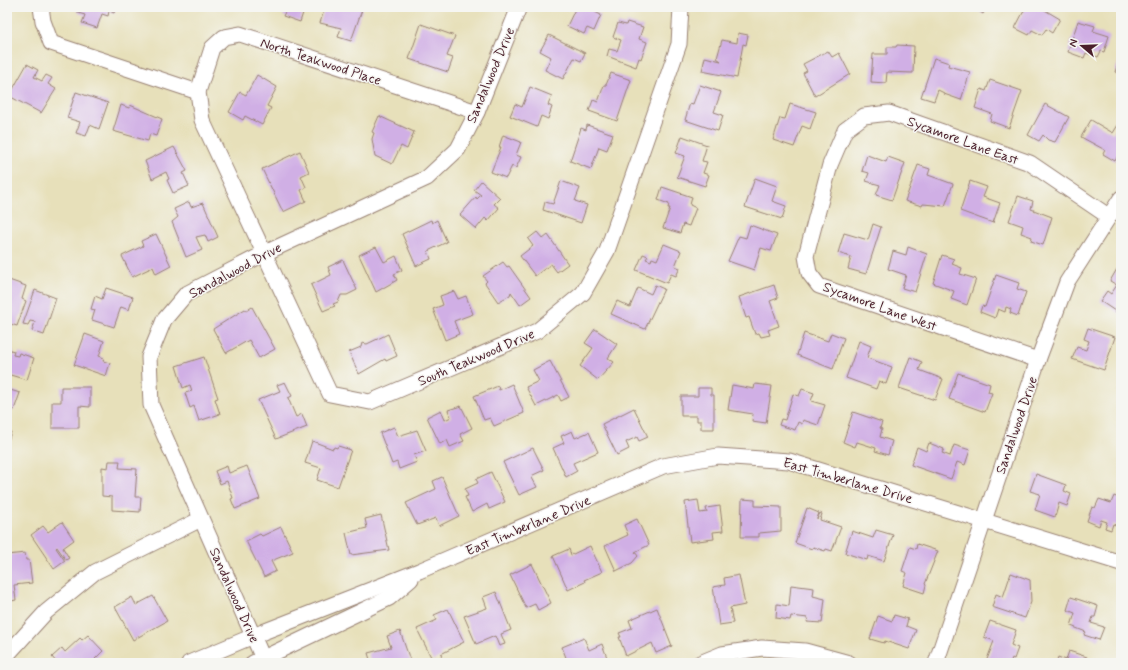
<svg xmlns="http://www.w3.org/2000/svg" width="1128" height="670" font-family="Mynerve,sans-serif">
  <style>
    .building { fill: #d0afe5 }
    .lines { fill: none; stroke-linecap: round; stroke-linejoin: round }
    .street-casing { stroke: #988072; stroke-width: 17 }
    .street { stroke: #fff; stroke-width: 15 }
    .labels { text-anchor: middle; stroke-width: 3; stroke-linejoin: round; paint-order: stroke }
    .street-label { font-size: 14px; fill: #4a1f2b; stroke: #f6f6f2 }
  </style>
  <rect width="100%" height="100%" fill="#f6f6f2"/>
  <filter id="ink" filterUnits="userSpaceOnUse"><feTurbulence type="fractalNoise" baseFrequency=".025" numOctaves="2"/><feDisplacementMap in="SourceGraphic" scale="8" xChannelSelector="R" yChannelSelector="G"/><feConvolveMatrix kernelMatrix="1 2 1 2 8 2 1 2 1" color-interpolation-filters="sRGB"/></filter>
  <filter id="wash" filterUnits="userSpaceOnUse"><feTurbulence type="fractalNoise" baseFrequency=".012" numOctaves="4" result="noise"/><feDisplacementMap in="SourceGraphic" scale="16" xChannelSelector="R" yChannelSelector="G"/><feGaussianBlur stdDeviation="0.9" result="paint"/><feColorMatrix in="noise" values="0 0 0 0 0 0 0 0 0 0 0 0 0 0 0 0 0 1.4 0 .05"/><feComposite in="paint" operator="in"/></filter>
  <g filter="url(#wash)">
    <rect width="100%" height="100%" fill="#e7e0ba"/>
    <g id="blocks">
      <g class="building">
        <path d="M74,7H116L114,13L109,11L108,16L102,14L97,28L82,23L85,15L78,13V11L73,9Z"/>
        <path d="M276,7H305L300,22L283,16L286,10Z"/>
        <path d="M325,7H363L351,41L338,37L341,28L320,23Z"/>
        <path d="M576,7H597L595,12L601,15L594,31L587,28L584,34L567,26Z"/>
        <path d="M973,7H992L990,9L987,7L983,14Z"/>
        <path d="M1026,7H1044L1043,9L1060,19L1052,33L1046,29L1042,35L1032,30L1029,35L1015,28Z"/>
        <path d="M1078,21L1095,26L1093,31L1109,36L1104,52L1101,51L1098,57L1086,53L1084,58L1068,52Z"/>
        <path d="M627,22L643,27L639,39L647,42L641,59L639,58L636,67L607,56L609,49L617,51L621,40L613,37L618,23L626,25Z"/>
        <path d="M421,24L455,36L447,56L453,58L448,72L409,59Z"/>
        <path d="M738,33L748,35L746,45L743,44L737,78L702,71L705,57L721,61L717,58L722,40L737,43Z"/>
        <path d="M549,35L585,53L581,61L574,58L563,79L545,70L551,57L540,51Z"/>
        <path d="M897,45L914,46L913,73L887,72L886,83L871,82L873,54H887V47H896Z"/>
        <path d="M828,51L832,57L839,53L850,74L815,96L803,73L807,71L803,64Z"/>
        <path d="M1121,55V74L1115,72Z"/>
        <path d="M934,58L949,63L948,66L970,72L961,100L944,94V93L938,90L934,101L921,97Z"/>
        <path d="M27,64L38,70L34,77L42,81L46,75L52,78L48,84L56,89L41,113L9,96Z"/>
        <path d="M611,73L631,80L617,121L589,111L593,100L598,102L604,85H606Z"/>
        <path d="M257,75L277,87L267,106L271,108L262,125L245,116L243,120L229,112L240,92L246,95Z"/>
        <path d="M990,80L1022,91L1009,128L990,121L992,114L975,108L981,89L986,91Z"/>
        <path d="M700,85L721,92L714,112L723,115L718,131L685,120L690,103L693,104Z"/>
        <path d="M530,87L552,96L548,105L552,107L548,119L541,116L537,127L510,116L515,104L522,107Z"/>
        <path d="M76,92L108,103L99,129L90,125L86,136L76,133L80,122L67,118Z"/>
        <path d="M790,104L816,112L810,129L802,126L794,147L773,140L780,118L785,119Z"/>
        <path d="M1045,104L1069,117L1055,142L1048,140L1043,135L1039,141L1028,135Z"/>
        <path d="M121,105L129,108L130,105L162,119L156,136L150,134L148,141L113,131Z"/>
        <path d="M379,116L414,132L407,149L401,146L392,164L375,156L372,139L374,133L372,132Z"/>
        <path d="M1091,120L1113,133L1118,125L1121,127V150L1115,161L1103,154L1105,150L1081,137Z"/>
        <path d="M587,125L613,134L607,150L599,147L591,169L570,161L581,128L586,130Z"/>
        <path d="M503,135L521,142L516,155L521,157L516,168L512,166L506,178L491,172L501,147H499Z"/>
        <path d="M682,136L707,145L702,161L707,162L703,173L709,175L705,186L677,177L685,156L676,153Z"/>
        <path d="M174,147L187,171L183,173L189,186L173,193L167,180L169,179L166,172L152,179L145,161Z"/>
        <path d="M300,151L309,172L301,176L306,187L301,190L306,201L283,212L262,169Z"/>
        <path d="M867,155L886,162L888,157L905,163L892,200L876,195L880,185L866,181L869,173L862,171Z"/>
        <path d="M918,165L930,169L928,175L953,184L945,206L923,204L922,206L905,201Z"/>
        <path d="M755,178L777,186L772,201L786,206L782,219L745,207Z"/>
        <path d="M481,181L500,198L494,204L499,208L488,221L485,218L476,229L460,215L476,197L477,199L481,195L474,190Z"/>
        <path d="M561,181L580,188L575,201L587,205L581,223L543,210L545,202L553,204Z"/>
        <path d="M970,181L987,187L983,197L1000,203L993,223L960,211Z"/>
        <path d="M662,187L692,197L690,205L696,208L689,226L683,224L680,233L663,228L670,208H668L669,204L658,200Z"/>
        <path d="M1018,196L1033,201L1031,209L1052,217L1043,245L1031,241L1032,237L1021,233L1023,226L1009,221Z"/>
        <path d="M189,202L191,207L203,203L218,237L208,242L205,235L196,237L202,250L186,257L172,222L178,217L174,209Z"/>
        <path d="M431,220L432,223L437,220L447,242L428,251L431,259L416,266L402,234Z"/>
        <path d="M873,224L881,227L866,274L848,269L851,257L838,253L844,233L868,240Z"/>
        <path d="M750,225L777,235L771,251L761,248L754,270L728,261L739,236L746,238Z"/>
        <path d="M537,232L543,239L548,235L568,264L557,272L551,264L535,276L520,256L533,246L528,239Z"/>
        <path d="M156,234L171,266L156,274L153,267L132,277L122,256L143,246L141,241Z"/>
        <path d="M664,244L681,251L675,266L680,268L676,276L671,274L667,283L636,270L643,254L648,256L646,259L651,261L652,258L657,260Z"/>
        <path d="M376,247L384,262L396,256L402,270L394,274L397,280L376,292L359,255Z"/>
        <path d="M908,247L927,254L915,292L902,288L906,275L888,269L893,251L906,255Z"/>
        <path d="M942,255L954,259L952,264L962,268L960,274L976,279L967,305L951,299L954,291L933,283Z"/>
        <path d="M343,260L357,290L347,295H341L338,302L333,304L335,306L323,311L311,285L331,275L328,267Z"/>
        <path d="M503,262L507,267L509,266L531,297L520,305L511,292L510,295L498,302L485,283L487,281L483,276Z"/>
        <path d="M1117,269L1121,272V315L1100,301L1107,291L1111,294L1117,285L1110,281Z"/>
        <path d="M996,275L1019,283L1017,289L1026,292L1018,316L1010,313L1011,309L1006,307L1005,312L998,309L995,318L980,312L982,306L985,307Z"/>
        <path d="M9,280L26,286L22,299L26,301L17,326L7,323V287Z"/>
        <path d="M655,285L664,289L645,329L611,314L617,301L630,307L638,288L651,294Z"/>
        <path d="M774,285L778,298L770,301L779,326L768,330L770,335L761,337L759,333L755,334L749,317L746,318L739,297Z"/>
        <path d="M106,288L133,297L129,310L121,307L114,327L92,320L95,310L91,309L95,296L102,299Z"/>
        <path d="M35,290L56,298L44,335L32,331L35,322L30,321L28,325L23,324Z"/>
        <path d="M454,291L458,299L466,296L473,314L454,321L459,334L445,340L433,309L443,305L440,296Z"/>
        <path d="M252,307L275,349L259,358L249,340L226,353L213,329L245,309L246,311Z"/>
        <path d="M1088,328L1115,337L1104,370L1072,359L1077,347L1086,350L1089,341L1084,339Z"/>
        <path d="M595,329L617,344L608,358L614,362L598,380L580,366L593,348L585,343Z"/>
        <path d="M804,333L828,341L831,333L844,338L833,369L797,355Z"/>
        <path d="M85,334L104,341L99,356L104,358L103,361L110,363L106,376L74,365Z"/>
        <path d="M388,334L397,356L386,361L385,359L359,374L349,352L361,347L362,343L367,344Z"/>
        <path d="M859,341L871,346L867,358L892,367L886,384L879,381L876,389L846,378Z"/>
        <path d="M7,349L14,351L13,355L18,356L19,353L34,358L27,380L7,374Z"/>
        <path d="M204,357L218,398L215,399L220,414L199,421L194,406L190,408L185,393L192,391L190,385L183,388L176,366Z"/>
        <path d="M910,357L922,362L919,370L943,379L935,400L899,388Z"/>
        <path d="M550,361L569,397L561,401L558,395L536,406L526,387L539,381L533,370Z"/>
        <path d="M958,373L990,384L988,392L992,393L985,412L949,399Z"/>
        <path d="M285,382L292,396L288,398L296,417L302,414L307,427L276,439L258,400L280,391L277,385Z"/>
        <path d="M512,384L524,413L494,426L490,418L484,420L474,396L498,386L499,390Z"/>
        <path d="M755,384L772,386L766,423L752,421L753,414L728,410L732,385L754,389Z"/>
        <path d="M61,387H90V407L79,406V428H52V402H61Z"/>
        <path d="M698,388H711V395H714V429H701V421H697V416H681V396H698Z"/>
        <path d="M7,389L20,393L14,410L7,412Z"/>
        <path d="M802,389L814,393L811,401L825,405L818,425L803,420L802,424L798,422L795,430L779,425L781,419L785,420L793,394L799,396Z"/>
        <path d="M461,406L472,428L460,434L464,441L450,447L447,440L440,444L427,417L441,410L445,420L451,417L448,410Z"/>
        <path d="M634,408L648,437L639,441L637,437L626,442L629,449L617,455L602,424Z"/>
        <path d="M853,412L882,422L880,428L882,429L880,437L892,441L888,455L875,451L876,448L857,442L855,447L843,442Z"/>
        <path d="M394,427L398,436L417,430L426,451L414,455L417,462L399,469L397,462L392,464L380,433Z"/>
        <path d="M7,431L11,432L7,444Z"/>
        <path d="M572,431L575,438L589,432L598,452L573,463L577,471L566,477L553,448L564,443L561,436Z"/>
        <path d="M312,441L333,449L334,447L337,448L338,446L351,450L338,487L317,480L321,468L305,463Z"/>
        <path d="M929,443L944,449L942,453L950,456L954,445L970,450L965,465L957,462L951,479L911,465L917,447L926,451Z"/>
        <path d="M533,448L544,470L531,476L537,487L519,495L503,462Z"/>
        <path d="M109,461H120L119,468L137,469L135,497H141L140,512L112,510V497L102,496V467L108,468Z"/>
        <path d="M227,466L229,473L247,466L260,499L235,509L231,499L233,498L227,481L220,484L215,471Z"/>
        <path d="M491,472L505,502L489,509L487,504L472,512L465,497L468,496L465,489L478,483L476,479Z"/>
        <path d="M1036,474L1066,485L1064,491L1071,494L1067,506L1059,503L1055,517L1035,510L1040,494L1030,491Z"/>
        <path d="M442,477L459,516L439,526L436,518L417,525L406,503L436,489L433,481Z"/>
        <path d="M1114,496L1121,499L1120,527L1113,524L1111,530L1105,528L1107,522L1101,520L1099,526L1087,521L1092,507L1095,508L1099,499L1111,503Z"/>
        <path d="M742,499L755,500V506L781,507V531L759,533V537H741Z"/>
        <path d="M698,500L700,513L707,512L706,508L720,506L723,531L713,532L714,539L690,542L685,502Z"/>
        <path d="M807,508L819,513L817,519L820,513L822,514L820,520L841,527L832,551L826,549L825,551L813,547L812,549L795,543Z"/>
        <path d="M381,515L389,550L351,555L346,533L367,528L365,519Z"/>
        <path d="M637,519L649,545L635,552L638,556L632,563L616,571L605,546L628,535L624,525Z"/>
        <path d="M62,522L74,540L63,548L69,558L66,560L57,547L56,548L65,561L54,569L31,535L43,526L48,532Z"/>
        <path d="M281,527L293,552L271,561L276,571L264,577L246,541L260,534L262,536Z"/>
        <path d="M876,530L893,535L884,561L868,556L867,560L845,553L852,531L873,538Z"/>
        <path d="M917,544L938,551L925,584L926,585L924,593L903,586L907,573L902,571L910,547L916,549Z"/>
        <path d="M590,546L602,572L584,580L585,582L568,590L553,556L569,549L571,555Z"/>
        <path d="M25,553L26,560H29L32,583L14,585L16,600L7,602V555Z"/>
        <path d="M532,564L551,603L538,610L535,604L526,608L510,575Z"/>
        <path d="M1011,573L1030,580L1031,602L1025,618L992,607L996,594L1003,597Z"/>
        <path d="M739,575L745,605L730,608L733,623L719,625L713,587L725,585L724,578Z"/>
        <path d="M791,585L814,588L813,596L825,599L822,623L807,622L808,618L791,616L790,620L776,618L777,604L789,606Z"/>
        <path d="M496,592L511,630L501,634L505,644L499,646L495,636L476,644L464,616L487,608L483,597Z"/>
        <path d="M153,596L167,621L133,640L115,607L132,597L136,605Z"/>
        <path d="M1071,597L1098,606L1095,617H1093L1091,623L1104,627L1099,640L1084,635L1086,632L1071,626L1075,613L1067,610Z"/>
        <path d="M657,608L672,646L656,653L652,643L626,656L619,637H621L619,633L632,628L629,620Z"/>
        <path d="M448,609L464,642L441,654L442,656L433,661L417,629L437,620L434,615Z"/>
        <path d="M894,615L908,619L906,626L916,630L909,649L885,641L884,643L870,639L878,616L892,621Z"/>
        <path d="M990,621L1016,630L1011,645L1018,648L1014,659L1012,658L1010,663L986,662L994,641L984,637Z"/>
        <path d="M400,631L411,663H371L368,653L391,647L387,636Z"/>
        <path d="M88,635L103,651L95,659L98,663H57L52,657L62,648L65,652L80,638L82,640Z"/>
        <path d="M584,638L589,650L602,644L609,663H568L562,647Z"/>
        <path d="M1069,651L1087,657L1085,663H1056L1058,657L1066,660Z"/>
      </g>
    </g>
  </g>
  <g filter="url(#ink)">
    <use href="#blocks" fill-opacity="0" stroke="#988072" stroke-width="1"/>
    <g class="lines">
      <g class="street-casing">
        <g id="street">
          <path d="M41,7L43,21L51,43L198,92"/>
          <path d="M477,112L240,34L224,37L212,48L198,92L202,120L330,394L370,402L537,331L583,293L607,251L679,44L681,7"/>
          <path d="M1038,360L819,286L809,273L806,256L830,165L845,130L864,116L889,113L1030,163L1108,216"/>
          <path d="M7,655L46,612L95,572L201,519"/>
          <path d="M189,663L263,632L419,571L663,466L718,456L789,461L1121,563"/>
          <path d="M253,663L389,598L411,579"/>
          <path d="M265,663L151,405L149,357L164,320L186,294L265,253L427,178L458,149L477,112L519,7"/>
          <path d="M700,663L722,654L762,648L805,651L849,663"/>
          <path d="M936,663L1038,360L1067,282L1121,198"/>
        </g>
      </g>
      <use href="#street" class="street"/>
    </g>
  </g>
  <g class="labels">
    <g class="street-label">
      <text transform="translate(321 61) rotate(18)" y="5">North Teakwood Place</text>
      <text transform="translate(490 75) rotate(-67)" y="5">Sandalwood Drive</text>
      <text transform="translate(963 140) rotate(20)" y="5">Sycamore Lane East</text>
      <text transform="translate(235 270) rotate(-28)" y="5">Sandalwood Drive</text>
      <text transform="translate(880 306) rotate(20)" y="5">Sycamore Lane West</text>
      <text transform="translate(476 357) rotate(-23)" y="5">South Teakwood Drive</text>
      <text transform="translate(1016 425) rotate(-71)" y="5">Sandalwood Drive</text>
      <text transform="translate(848 480) rotate(16)" y="5">East Timberlane Drive</text>
      <text transform="translate(528 525) rotate(-23)" y="5">East Timberlane Drive</text>
      <text transform="translate(235 595) rotate(66)" y="5">Sandalwood Drive</text>
    </g>
  </g>
  <rect width="1128" height="670" fill="none" stroke="#f6f6f2" stroke-width="24"/>
  <g transform="translate(1082 46) rotate(289)" stroke="#f6f6f2" stroke-width="3" paint-order="stroke">
  <path d="M0-3L7 15L0 10L-7 15Z" fill="#4a1f2b"/>
  <text y="-6" font-size="11" font-weight="bold" text-anchor="middle" fill="#4a1f2b">N</text>
  </g>
</svg>
